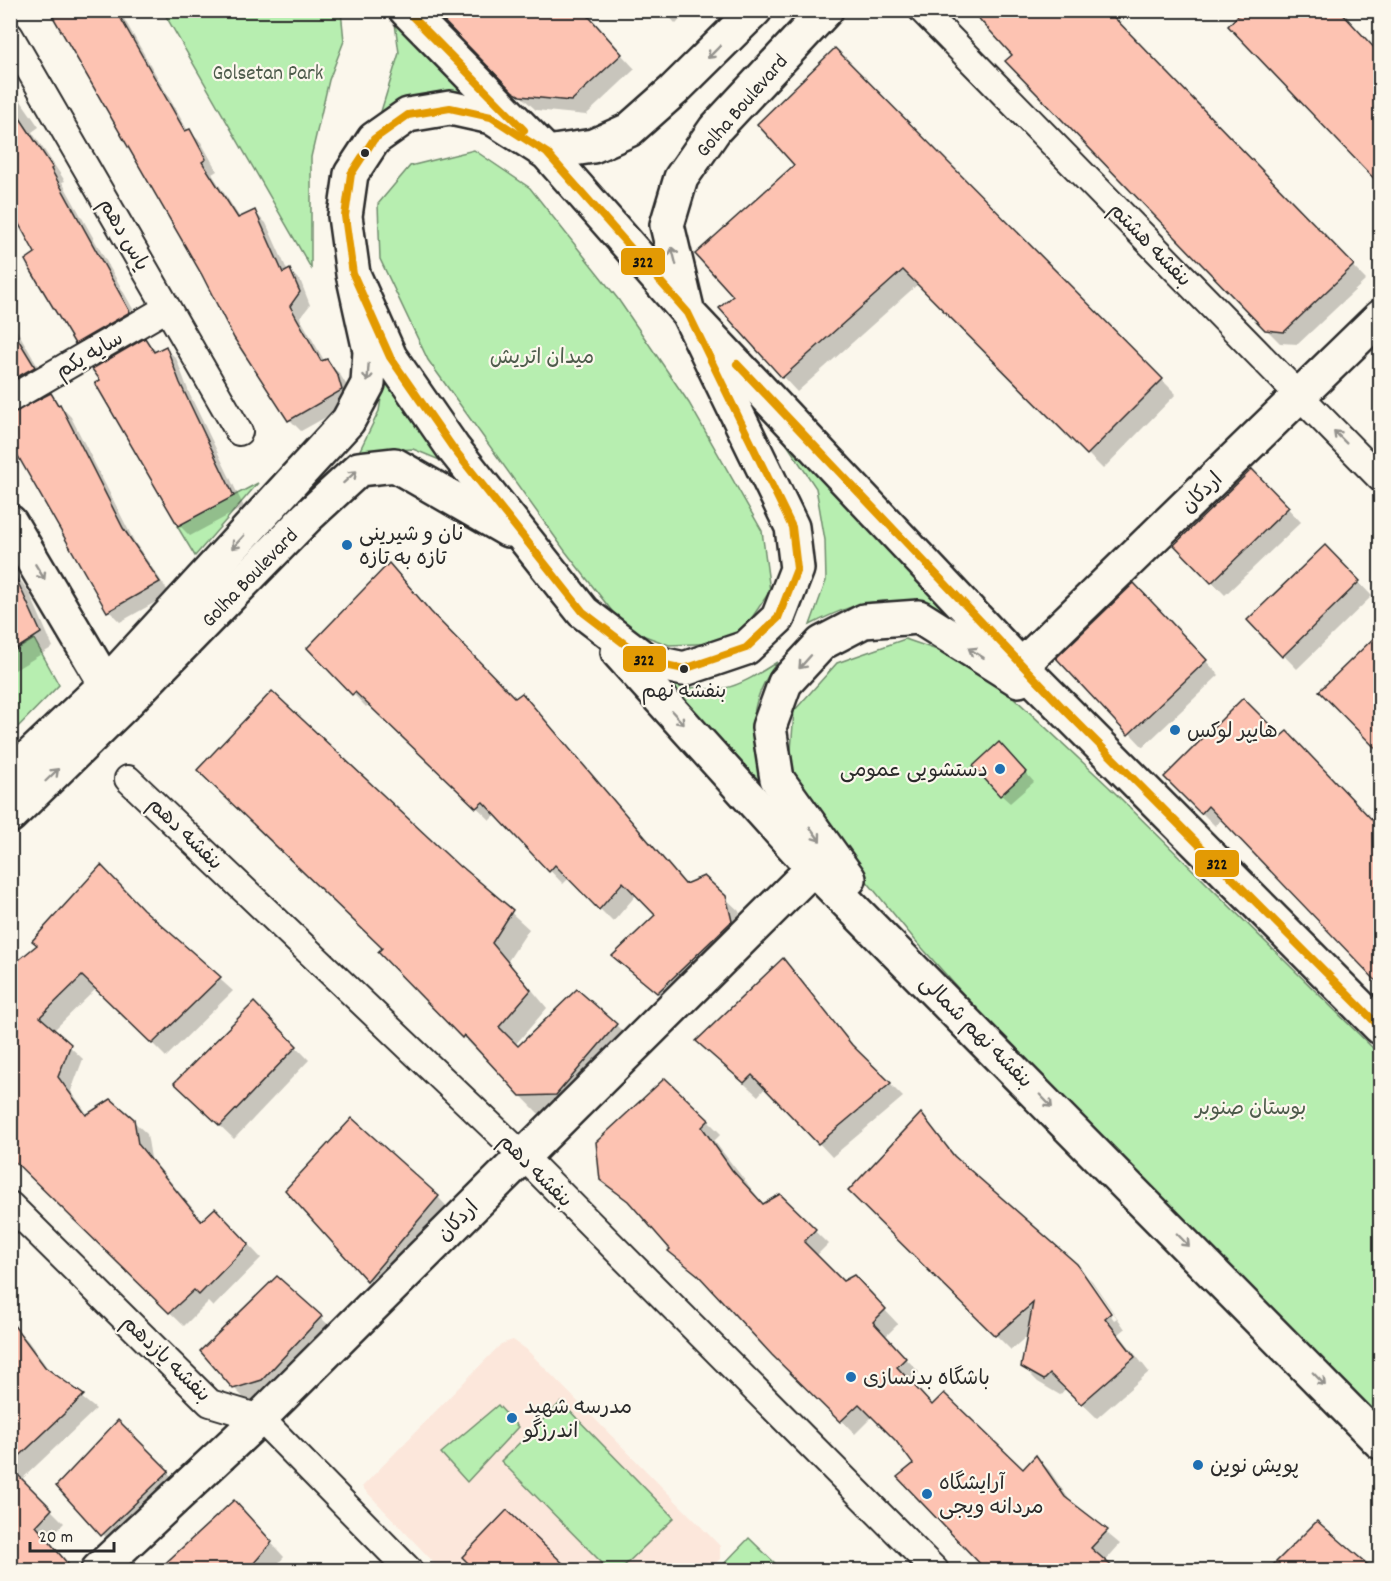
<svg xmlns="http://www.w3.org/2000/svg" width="1391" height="1581" font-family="Dekko,'Playpen Sans Arabic',sans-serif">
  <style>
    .built { fill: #fce7db }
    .green { fill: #b7eeb0; stroke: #718c6e; stroke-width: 1.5 }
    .shadow { fill: #0003 }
    .building { fill: #fdc3b2; stroke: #2b2b2b; stroke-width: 1.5 }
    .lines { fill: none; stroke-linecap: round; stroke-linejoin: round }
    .street-casing { stroke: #2b2b2b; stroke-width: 30 }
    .secondary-casing { stroke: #2b2b2b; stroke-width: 38 }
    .street { stroke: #fbf7ec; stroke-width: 26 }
    .secondary { stroke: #fbf7ec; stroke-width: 33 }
    .bus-1-casing { stroke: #fbf7ec; stroke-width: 12 }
    .bus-1 { stroke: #e39a04; stroke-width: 8 }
    .oneway { stroke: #93918c }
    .bus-dot { fill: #2b2b2b; stroke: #fbf7ec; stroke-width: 2 }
    .poi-dot { fill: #1f6fb2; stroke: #fbf7ec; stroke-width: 2 }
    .labels { text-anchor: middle; stroke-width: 4.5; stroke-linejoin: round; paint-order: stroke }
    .bus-label { font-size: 20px; fill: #2b2b2b; stroke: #fbf7ec }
    .park-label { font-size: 21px; fill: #4e5c4c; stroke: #fbf7ec }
    .street-label { font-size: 21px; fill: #2b2b2b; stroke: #fbf7ec }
    .poi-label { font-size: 21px; fill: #2b2b2b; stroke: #fbf7ec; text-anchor: start }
    .line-badge { stroke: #fbf7ec; stroke-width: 2 }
    .pale-badge-label { font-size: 16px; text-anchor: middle; font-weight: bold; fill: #111 }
  </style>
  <rect width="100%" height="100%" fill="#fbf7ec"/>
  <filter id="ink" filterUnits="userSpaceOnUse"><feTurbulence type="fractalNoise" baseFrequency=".0167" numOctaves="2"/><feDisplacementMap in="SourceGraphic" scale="12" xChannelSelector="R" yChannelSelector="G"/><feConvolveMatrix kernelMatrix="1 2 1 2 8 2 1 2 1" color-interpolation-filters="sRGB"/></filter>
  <g filter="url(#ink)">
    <path class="built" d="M513,1340L526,1349L720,1546V1559L708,1570H441L362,1487L501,1344Z"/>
    <g class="green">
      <path d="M163,11H341L344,41L329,80L311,157V268Z"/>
      <path d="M395,23L467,95L379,118L399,53Z"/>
      <path d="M474,150L530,188L618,299L689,403L762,531L770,591L751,619L724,643L669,645L626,629L565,551L428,360L380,259L378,204L410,166Z"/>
      <path d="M385,373L447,463L413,449L359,452L379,411Z"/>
      <path d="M780,434L954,618C894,594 868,595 810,625L826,581L825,540L816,488Z"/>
      <path d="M258,483L195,556L177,526Z"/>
      <path d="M34,639L59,685L11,734V653Z"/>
      <path d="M905,639L978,664L1109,787L1380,1055V1420L1014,1051L915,940L819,823L790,764L794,711L837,663Z"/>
      <path d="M777,662C743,711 751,736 768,790L666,682C721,695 730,692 777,662Z"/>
      <path d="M561,1402L674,1518L620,1570H609L501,1461Z"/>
      <path d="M498,1405L518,1427L467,1482L441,1453Z"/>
      <path d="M749,1538L782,1570H718Z"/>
    </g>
    <g class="shadow">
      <path d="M51,10H119L188,131L201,142L217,171L212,174L240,218L254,212L266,223L288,272L290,271L301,282L310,305L300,318L325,362L339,373L349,389L353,402L301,431L290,420L236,337L135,154Z"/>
      <path d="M580,10L635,69L586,115L536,110L515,91Z"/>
      <path d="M663,10H689L676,24Z"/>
      <path d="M955,10H967L961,17Z"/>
      <path d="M1104,10L1366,280L1298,344L1280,343L1266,329L1014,55Z"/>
      <path d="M1337,10L1380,55V182L1230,26Z"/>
      <path d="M835,50L1176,394L1103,469L918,284L797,392L783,377L735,296L796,166Z"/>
      <path d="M10,85L39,127L32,132L65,181L62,182L142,325L89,356L76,343L37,253L10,205Z"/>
      <path d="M10,318L45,379L10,401Z"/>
      <path d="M145,340L157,352L165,348L176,358L190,395L244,507L190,536L179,525Z"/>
      <path d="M50,395L71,417L134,541L170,594L120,622L109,611Z"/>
      <path d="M1380,416V427L1375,421Z"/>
      <path d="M1252,471L1301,522L1225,595L1176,545Z"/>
      <path d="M1325,547L1372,596L1297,669L1249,620Z"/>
      <path d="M10,565L30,594L53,647L10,673Z"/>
      <path d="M389,565L444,627L515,700L522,695L535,708L686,885L725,898L739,911L745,935L671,1005L615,956L657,915L637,894L613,922L569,878L563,884L496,814L490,820L369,704L366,707L309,648Z"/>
      <path d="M1147,598L1219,675L1143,747L1059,658Z"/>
      <path d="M1380,634V752L1322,691Z"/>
      <path d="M1287,733L1380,829V982L1222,819L1215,826L1166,777L1281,738Z"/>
      <path d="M1008,753L1034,782L1010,803L1001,795Z"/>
      <path d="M462,868L529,929L508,961L547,1008L515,1045L518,1048L616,1025L633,1042L573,1112L538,1113L380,952Z"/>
      <path d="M146,913L233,991L166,1057L97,988L53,1031L83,1059L71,1091L88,1115L133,1121L147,1134L151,1158L203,1221L228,1223L261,1258L213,1307L208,1302L184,1326L41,1187L10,969Z"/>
      <path d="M783,961L865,1059L903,1097L832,1157L766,1087L758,1096L711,1054Z"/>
      <path d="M254,1004L309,1060L234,1139L189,1096Z"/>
      <path d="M921,1115L965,1167L1078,1268L1114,1320L1117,1318L1088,1277L1092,1281L1125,1329L1119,1334L1149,1372L1097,1418L1066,1388L1060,1395L1038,1382L1023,1367L1028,1335L1011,1350L851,1191Z"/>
      <path d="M708,1121L721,1134L714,1141L764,1205L779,1196L828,1244L816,1256L843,1283L867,1291L898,1324L885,1337L919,1372L909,1381L933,1406L1023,1471L1036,1457L1049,1470L1073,1505L1120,1544L1104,1562L1113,1570H988L899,1478L916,1465L897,1440L873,1416L855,1434L711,1287L670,1251L672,1249L638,1210L601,1179Z"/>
      <path d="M287,1190L438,1197L455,1215L386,1298Z"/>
      <path d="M320,1317L334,1330L276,1393L248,1402L234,1388Z"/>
      <path d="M10,1323L28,1341L52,1374L96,1409L21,1480L64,1523L48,1539L74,1570H10Z"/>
      <path d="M118,1422L181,1486L116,1548L58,1486Z"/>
      <path d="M507,1512L567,1570H477L464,1557Z"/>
      <path d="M247,1516L284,1557L272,1570H171L166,1565Z"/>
      <path d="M1317,1523L1369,1570H1270Z"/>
    </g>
    <g class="building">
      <path d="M49,10H116L185,131L190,129L206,159L202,162L238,218L255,210L283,273L290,269L300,292L290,306L321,361L327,359L338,376L342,390L288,421L234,338L202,275Z"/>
      <path d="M433,10H583L622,54L571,101L520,96L513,92Z"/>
      <path d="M971,10H1107L1354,265L1284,332L1265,330L1005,61L1012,55Z"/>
      <path d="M1243,10H1339L1380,54V185L1228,26Z"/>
      <path d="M835,48L1163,379L1087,455L903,270L782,378L719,308L733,296L695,254L794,165L757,124Z"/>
      <path d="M10,103L53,168L51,169L130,312L75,344L30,269L25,260L35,253L10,208Z"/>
      <path d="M10,326L35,367L10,381Z"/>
      <path d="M145,338L154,352L166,346L180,383L234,496L178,526L95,383L100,380L92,369Z"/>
      <path d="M51,393L58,405L60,404L123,528L160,582L107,612L10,442V414Z"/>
      <path d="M1252,469L1289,507L1211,583L1174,545Z"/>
      <path d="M1325,545L1360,581L1282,657L1247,620Z"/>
      <path d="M389,563L431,612L515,698L522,693L685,884L704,876L726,896L732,921L657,993L612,956L655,915L623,882L599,910L555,865L549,872L483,802L476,808L355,692L352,695L307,648Z"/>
      <path d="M10,565L41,633L10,653Z"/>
      <path d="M1134,583L1207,660L1128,735L1056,658Z"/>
      <path d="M1380,632V753L1319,691Z"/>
      <path d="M272,691L460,867L461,866L513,910L492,943L531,990L499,1027L518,1046L577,989L617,1024L556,1095L520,1096L464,1035L462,1038L378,952L382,948L197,770Z"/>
      <path d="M1243,698L1281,736L1287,731L1380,828V985L1208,806L1201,814L1164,777Z"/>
      <path d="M999,742L1026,772L1000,796L973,766Z"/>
      <path d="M101,865L143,909L221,977L152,1044L82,976L40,1017L71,1044L58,1077L86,1115L111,1099L134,1119L138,1144L201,1221L215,1208L249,1244L199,1295L194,1290L169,1313L10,1157V967L37,945L32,941Z"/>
      <path d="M783,958L852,1045L891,1083L818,1144L752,1075L744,1083L696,1041Z"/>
      <path d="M254,1002L297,1046L220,1126L174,1083Z"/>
      <path d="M665,1078L709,1120L702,1127L732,1170L763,1204L780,1194L816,1229L804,1242L843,1281L854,1275L886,1309L873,1322L906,1358L897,1367L932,1405L944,1393L1023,1469L1036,1455L1065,1497L1108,1530L1091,1548L1116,1570H986L897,1477L913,1464L896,1441L859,1404L840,1422L772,1355L698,1275L668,1251L670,1249L628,1201L600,1180L596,1142Z"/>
      <path d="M921,1113L954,1156L1077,1264L1111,1313L1105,1318L1135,1357L1081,1404L1050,1374L1044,1380L1021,1367L1033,1303L995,1336L848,1191Z"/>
      <path d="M352,1118L439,1196L367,1281L285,1190Z"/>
      <path d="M277,1276L322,1316L262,1380L233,1389L200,1351Z"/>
      <path d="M10,1320L45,1367L84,1395L10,1465Z"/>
      <path d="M118,1420L169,1471L101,1536L56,1486Z"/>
      <path d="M10,1467L52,1509L36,1526L73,1570H10Z"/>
      <path d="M234,1500L272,1542L248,1570H158Z"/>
      <path d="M507,1510L570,1570H475L462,1557Z"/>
      <path d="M1317,1521L1374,1570H1268Z"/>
    </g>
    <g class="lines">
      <g class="street-casing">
        <g id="street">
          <path d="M922,10L1380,478"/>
          <path d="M10,36L239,432"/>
          <path d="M10,399L167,308"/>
          <path d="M128,779L522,1155L935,1570"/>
          <path d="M10,1205L210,1403L260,1418L409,1570"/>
        </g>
      </g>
      <g class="secondary-casing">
        <g id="secondary">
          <path d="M406,10L547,153L593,146L629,130L673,91L755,10"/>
          <path d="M826,10L715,129L681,178L667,225L688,313L1021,666L1380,1027"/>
          <path d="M10,522L116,701"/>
          <path d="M618,652L813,868L1380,1442"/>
          <path d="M1021,666L1380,317"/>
          <path d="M10,775L106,684L348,421L368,384L370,351L353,274L345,216L351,174L374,139L408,115L450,108L491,117L547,153L688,313L792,527L797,569L778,618L746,648L684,669L647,661L583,612L453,448L390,357L353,274"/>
          <path d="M10,816L121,708L307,517L359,469L395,465L508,530"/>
          <path d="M849,879L777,779L769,727L785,683L822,643L864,621L919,617L1019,680"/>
          <path d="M98,1570L260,1418L813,868"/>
        </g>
      </g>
      <use href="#street" class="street"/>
      <use href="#secondary" class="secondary"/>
      <g class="bus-1-casing">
        <g id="bus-1">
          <path d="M406,10L524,130"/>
          <path d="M450,108L491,117L547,153L688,313L792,527L797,569L778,618L746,648L684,669L647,661L583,612L453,448L390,357L353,274L345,216L351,174L374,139L408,115Z"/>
          <path d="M737,364L1061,706L1380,1027"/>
        </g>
      </g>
      <use href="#bus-1" class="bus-1"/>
    </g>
    <defs><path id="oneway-shaft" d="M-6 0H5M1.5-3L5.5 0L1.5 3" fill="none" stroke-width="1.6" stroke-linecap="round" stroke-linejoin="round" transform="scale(1.5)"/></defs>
    <g class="oneway">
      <use href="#oneway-shaft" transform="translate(714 52) rotate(135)"/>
      <use href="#oneway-shaft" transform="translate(674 256) rotate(-104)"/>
      <use href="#oneway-shaft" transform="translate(368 373) rotate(94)"/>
      <use href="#oneway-shaft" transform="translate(1340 437) rotate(-135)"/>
      <use href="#oneway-shaft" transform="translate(350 477) rotate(-42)"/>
      <use href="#oneway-shaft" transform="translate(238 542) rotate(133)"/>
      <use href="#oneway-shaft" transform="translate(40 572) rotate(59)"/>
      <use href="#oneway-shaft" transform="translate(976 653) rotate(-148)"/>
      <use href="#oneway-shaft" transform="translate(805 662) rotate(132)"/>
      <use href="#oneway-shaft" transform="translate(678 718) rotate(48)"/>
      <use href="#oneway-shaft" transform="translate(52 775) rotate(-44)"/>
      <use href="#oneway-shaft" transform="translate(815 834) rotate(54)"/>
      <use href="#oneway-shaft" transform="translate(1046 1101) rotate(46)"/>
      <use href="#oneway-shaft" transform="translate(1183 1240) rotate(46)"/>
      <use href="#oneway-shaft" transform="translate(1319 1379) rotate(46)"/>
    </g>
  </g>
  <g class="bus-dot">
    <circle cx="365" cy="153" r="5"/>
    <circle cx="684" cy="669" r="5"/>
  </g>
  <g class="poi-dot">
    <circle cx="347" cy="545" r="6"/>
    <circle cx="1175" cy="730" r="6"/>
    <circle cx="1000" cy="769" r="6"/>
    <circle cx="851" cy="1377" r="6"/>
    <circle cx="512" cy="1418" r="6"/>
    <circle cx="1198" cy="1465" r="6"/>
    <circle cx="927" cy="1494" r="6"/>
  </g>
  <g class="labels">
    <g class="bus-label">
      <text x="684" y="697">بنفشه نهم</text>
    </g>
    <g class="park-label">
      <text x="268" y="79">Golsetan Park</text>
      <text x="542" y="363">میدان اتریش</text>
      <text x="1251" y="1114">بوستان صنوبر</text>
    </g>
    <g class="street-label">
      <text transform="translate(741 105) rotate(-49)" y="7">Golha Boulevard</text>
      <text transform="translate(125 234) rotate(60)" y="7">یاس دهم</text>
      <text transform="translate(1151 244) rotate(46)" y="7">بنفشه هشتم</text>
      <text transform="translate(89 354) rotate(-30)" y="7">سایه یکم</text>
      <text transform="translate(1201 492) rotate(-44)" y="7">اردکان</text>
      <text transform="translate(249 577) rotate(-46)" y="7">Golha Boulevard</text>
      <text transform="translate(186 833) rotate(44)" y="7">بنفشه دهم</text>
      <text transform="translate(977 1031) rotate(45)" y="7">بنفشه نهم شمالی</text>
      <text transform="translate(536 1170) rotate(45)" y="7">بنفشه دهم</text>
      <text transform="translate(457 1220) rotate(-45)" y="7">اردکان</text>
      <text transform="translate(167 1358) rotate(44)" y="7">بنفشه یازدهم</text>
    </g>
    <g class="poi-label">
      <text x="359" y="540">نان و شیرینی<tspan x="359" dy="24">تازه به تازه</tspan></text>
      <text x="1187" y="737">هایپر لوکس</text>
      <text x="988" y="776" text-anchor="end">دستشویی عمومی</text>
      <text x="863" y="1384">باشگاه بدنسازی</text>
      <text x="524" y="1413">مدرسه شهید<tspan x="524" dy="24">اندرزگو</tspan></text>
      <text x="1210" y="1472">پویش نوین</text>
      <text x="939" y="1489">آرایشگاه<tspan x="939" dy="24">مردانه ویجی</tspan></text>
    </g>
  </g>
  <g class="line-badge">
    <rect x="620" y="247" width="46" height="29" rx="6" fill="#e39a04"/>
    <rect x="622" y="645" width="45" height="28" rx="6" fill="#e39a04"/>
    <rect x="1194" y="849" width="46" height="29" rx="6" fill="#e39a04"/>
  </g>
  <g class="pale-badge-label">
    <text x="643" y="267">322</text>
    <text x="644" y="665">322</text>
    <text x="1217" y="869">322</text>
  </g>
  <rect width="1391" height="1581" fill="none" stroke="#fbf7ec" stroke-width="36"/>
  <rect x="18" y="18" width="1355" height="1545" fill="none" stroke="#2b2b2b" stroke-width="2" filter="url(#ink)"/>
  <path d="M30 1542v9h84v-9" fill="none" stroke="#2b2b2b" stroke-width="3"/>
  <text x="39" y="1542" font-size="18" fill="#2b2b2b" stroke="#fbf7ec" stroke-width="4.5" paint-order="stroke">20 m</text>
</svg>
